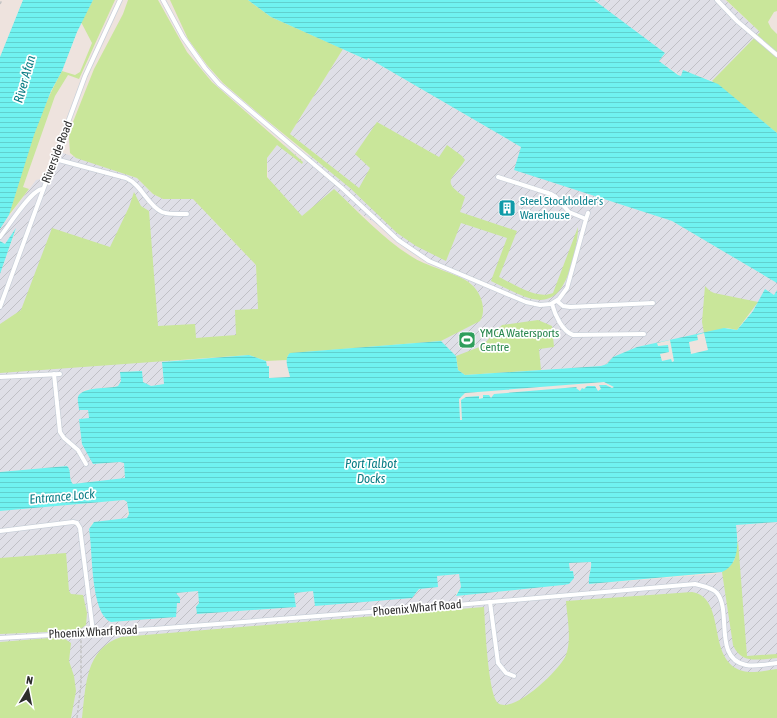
<svg xmlns="http://www.w3.org/2000/svg" width="777" height="718" font-family="'Asap Condensed',sans-serif">
  <style>
    .industrial { fill: url(#industrial-furrows) }
    .grass { fill: #c9e69a }
    .water { fill: url(#water-rules) }
    .pier { fill: #eee3de }
    .lines { fill: none; stroke-linecap: round; stroke-linejoin: round }
    .service-casing { stroke: #cad1da; stroke-width: 5.5 }
    .path { stroke: #c4c4c4; stroke-width: 1.5; stroke-dasharray: 3 2; stroke-linecap: butt }
    .service { stroke: #fff; stroke-width: 4 }
    .labels { text-anchor: middle; stroke-width: 3.5; stroke-linejoin: round; paint-order: stroke }
    .street-label { font-size: 12px; fill: #2c2c2c; stroke: #fff }
    .culture-label { font-size: 12px; fill: #0d838f; stroke: #fff; text-anchor: start }
    .leisure-label { font-size: 12px; fill: #27864d; stroke: #fff; text-anchor: start }
    .water-label { font-size: 13px; font-style: italic; fill: #0b7d85; stroke: #fff }
  </style>
  <defs>
    <pattern id="industrial-furrows" width="10" height="10" patternUnits="userSpaceOnUse"><rect width="10" height="10" fill="#dfdfe7"/><path d="M-1 1l2-2M0 10L10 0M9 11l2-2" fill="none" stroke="#c0c0c6"/></pattern>
    <pattern id="water-rules" width="6" height="5" patternUnits="userSpaceOnUse"><rect width="6" height="5" fill="#70f2f0"/><path d="M0 2.5h6" fill="none" stroke="#61d0ce"/></pattern>
  </defs>
  <rect width="100%" height="100%" fill="#eee3de"/>
  <g class="industrial">
    <path d="M594,0H725L760,32L712,81L683,70L681,76L659,61L665,53Z"/>
    <path d="M343,49L366,60L368,58L521,147L515,170L672,221L777,283V290L774,295L765,290L753,311L724,328L637,347L613,357L604,366L468,374L456,356L441,341L481,320L483,306L475,288L469,282L429,261L385,229L363,215L334,190L273,244L267,158L277,145L286,146L303,161L309,155L290,134Z"/>
    <path d="M54,150L137,178L153,194L163,199H193L256,265L261,352L162,362L164,384L151,386L146,384L142,380L141,371L121,372V381L118,386L84,390L79,410L88,409L89,418L79,419L93,464L120,462L124,463L125,477L123,480L73,484L71,481L69,469L67,466L0,472V274L16,230L5,244L0,241V229L36,180L44,178Z"/>
    <path d="M124,500L128,504L127,518L92,523L89,529L108,621L111,622L176,617V608L177,603H180L175,593L198,591L199,603L196,607L197,614L296,607L294,593L313,591L315,606L415,595L419,589L437,576L459,574L461,587L456,593V596L563,585L570,571L569,563L591,562L589,584L716,574L722,572L738,541L736,525L777,522V718H0V511Z"/>
  </g>
  <g class="grass">
    <path d="M93,0H115L79,79L68,75L55,96L23,187L29,189L9,215C23,166 37,115 62,71L75,75L80,72L92,43L81,22Z"/>
    <path d="M128,0H158L187,52L212,82L303,162L302,164L277,145L267,158V177L302,216L334,189C360,213 384,240 414,258C428,267 463,275 472,285C481,293 487,310 480,321L441,341L293,353L288,355L287,360L266,361L249,355L0,373V324L21,310L52,228L110,247L129,207L134,192L141,206L149,211L158,326L195,324L196,338L236,335L235,310L258,309L256,265L193,199H163L153,194L137,178L76,158L70,153L69,137L73,122L94,69L123,14Z"/>
    <path d="M170,0H248L271,17L343,49L290,134L359,188L370,168L355,154L377,122L439,157L447,145L462,156L465,160C454,179 439,180 465,197L460,212L517,231L499,277C514,284 536,300 553,293L578,227C578,241 574,255 570,269C554,319 525,297 491,281L507,238L461,223L446,261L416,246L397,233L350,188L258,113L223,83L207,65L188,39Z"/>
    <path d="M726,0H777V11L774,12L768,22L771,28L777,34V133L712,81L760,32Z"/>
    <path d="M705,286L710,291L714,293L758,302L737,330L727,328L704,333L702,322Z"/>
    <path d="M538,320L552,326L554,347L539,349L541,370L465,375L458,370L456,356L482,346L502,325Z"/>
    <path d="M738,541L747,656L777,654V658C760,659 741,665 733,645L722,572L734,561Z"/>
    <path d="M66,553L69,591L71,594L83,595L87,613L86,625L80,629L72,631L0,634V558Z"/>
    <path d="M692,592C728,598 705,661 743,671C753,674 767,670 777,669V718H82C86,686 85,649 121,637L484,607C485,623 488,694 498,703C513,715 561,669 566,655C572,639 567,617 566,601Z"/>
    <path d="M49,638L65,639L71,643L69,661L74,676L76,691L71,718H0V642Z"/>
  </g>
  <g class="water">
    <path d="M23,0H93L77,32L62,71L51,91L34,135L9,215L0,229V57Z"/>
    <path d="M248,0H594L665,53L659,61L678,75L681,76L683,70L718,84L777,133V283L672,221L514,170L521,147L368,58L367,60L271,17Z"/>
    <path d="M16,228L0,274V241L5,244Z"/>
    <path d="M765,289L774,295L777,290V522L736,525C738,542 740,564 722,572L589,584C588,575 592,570 591,562L569,563L570,571H573L574,578L569,584L563,585L456,596L461,587L459,574L437,576L438,587L419,589L412,598L315,606L313,591L294,593L296,607L197,614L196,607L199,603L198,591L176,593L180,598V603H177L176,617L111,622C90,613 93,550 89,529L94,522L127,518L129,514L127,502L124,500L0,511V472L67,466C72,470 68,479 73,484L125,478L124,463L120,462L93,464L82,444L79,419L89,418L88,410H79C79,406 77,400 78,397C82,386 109,389 118,386L121,381L120,372L142,371L143,382L151,386L164,384L162,362L249,355L266,361L267,366H269V378L290,377C289,370 283,359 290,353L441,341L456,356L458,370L465,375L601,366L607,364L613,357L637,347L724,328L737,330L753,311Z"/>
  </g>
  <g class="pier">
    <path d="M704,333L708,350L691,354L689,342L698,340L697,335Z"/>
    <path d="M670,340L674,361L672,362L671,359L662,361L660,354L669,352L668,345L658,346L657,343Z"/>
    <path d="M604,382L614,387L612,388L606,385H599L601,389L598,391L595,386H587L584,389L582,388L580,391L576,388L577,387L494,394L491,398L489,395H483V398L479,399V396L466,397L461,400L462,420H460L459,399L465,393Z"/>
  </g>
  <g class="lines">
    <g class="service-casing">
      <g id="service">
        <path d="M163,0L183,37L205,68L219,84L342,188L398,240L429,261L526,302L540,305L551,304L559,299L567,288L586,219L569,212L556,197L551,194L498,177"/>
        <path d="M717,0L737,21L777,55"/>
        <path d="M55,159L126,178C142,185 147,205 162,212C170,215 179,214 187,214"/>
        <path d="M586,219L588,213"/>
        <path d="M0,237C8,227 32,188 43,189"/>
        <path d="M557,301L563,306L570,307L653,303"/>
        <path d="M552,304C555,315 562,331 573,335L644,334"/>
        <path d="M0,307L85,76L120,0"/>
        <path d="M54,374L60,432L64,438L78,450L86,464"/>
        <path d="M0,377L60,374"/>
        <path d="M0,531L73,522L77,523L80,528L93,632"/>
        <path d="M490,602L498,663L506,673L514,676"/>
        <path d="M0,638L153,629L446,606L695,584C702,586 712,587 717,593C732,611 713,659 746,665C756,667 767,664 777,663"/>
      </g>
    </g>
    <g class="path">
      <path d="M0,4L2,0"/>
      <path d="M77,718L81,684V639"/>
    </g>
    <use href="#service" class="service"/>
  </g>
  <defs>
    <g id="building-square" transform="scale(0.9)"><rect x="-9" y="-9" width="18" height="18" rx="4" fill="#0f9aa8" stroke="#fff"/><path d="M-4-6H4V6H1V3H-1V6H-4ZM-2.5-4.3h1.7v1.8h-1.7ZM.8-4.3h1.7v1.8H.8ZM-2.5-1h1.7V.8h-1.7ZM.8-1h1.7V.8H.8Z" fill="#fff"/></g>
    <g id="stadium-square" transform="scale(0.9)"><rect x="-9" y="-9" width="18" height="18" rx="4" fill="#2e9e5b" stroke="#fff"/><path d="M0-5a6.5 5 0 1 0 0 10a6.5 5 0 1 0 0-10ZM-3.5-1.8h7v3.6h-7Z" fill="#fff"/></g>
  </defs>
  <g fill-rule="evenodd">
    <use href="#building-square" x="507" y="208"/>
    <use href="#stadium-square" x="467" y="340"/>
  </g>
  <g class="labels">
    <g class="street-label">
      <text transform="translate(57 152) rotate(-69)" y="4">Riverside Road</text>
      <text transform="translate(417 608) rotate(-5)" y="4">Phoenix Wharf Road</text>
      <text transform="translate(93 632) rotate(-3)" y="4">Phoenix Wharf Road</text>
    </g>
    <g class="culture-label">
      <text x="520" y="205">Steel Stockholder's<tspan x="520" dy="14">Warehouse</tspan></text>
    </g>
    <g class="leisure-label">
      <text x="480" y="337">YMCA Watersports<tspan x="480" dy="14">Centre</tspan></text>
    </g>
    <g class="water-label">
      <text transform="translate(24 79) rotate(-74)" y="5">River Afan</text>
      <text x="371" y="468">Port Talbot<tspan x="371" dy="15">Docks</tspan></text>
      <text transform="translate(62 496) rotate(-5)" y="5">Entrance Lock</text>
    </g>
  </g>
  <g transform="translate(28 690) rotate(10)" stroke="#ffffff" stroke-width="3" paint-order="stroke">
  <path d="M0-3L7 15L0 10L-7 15Z" fill="#2c2c2c"/>
  <text y="-6" font-size="11" font-weight="bold" text-anchor="middle" fill="#2c2c2c">N</text>
  </g>
</svg>
